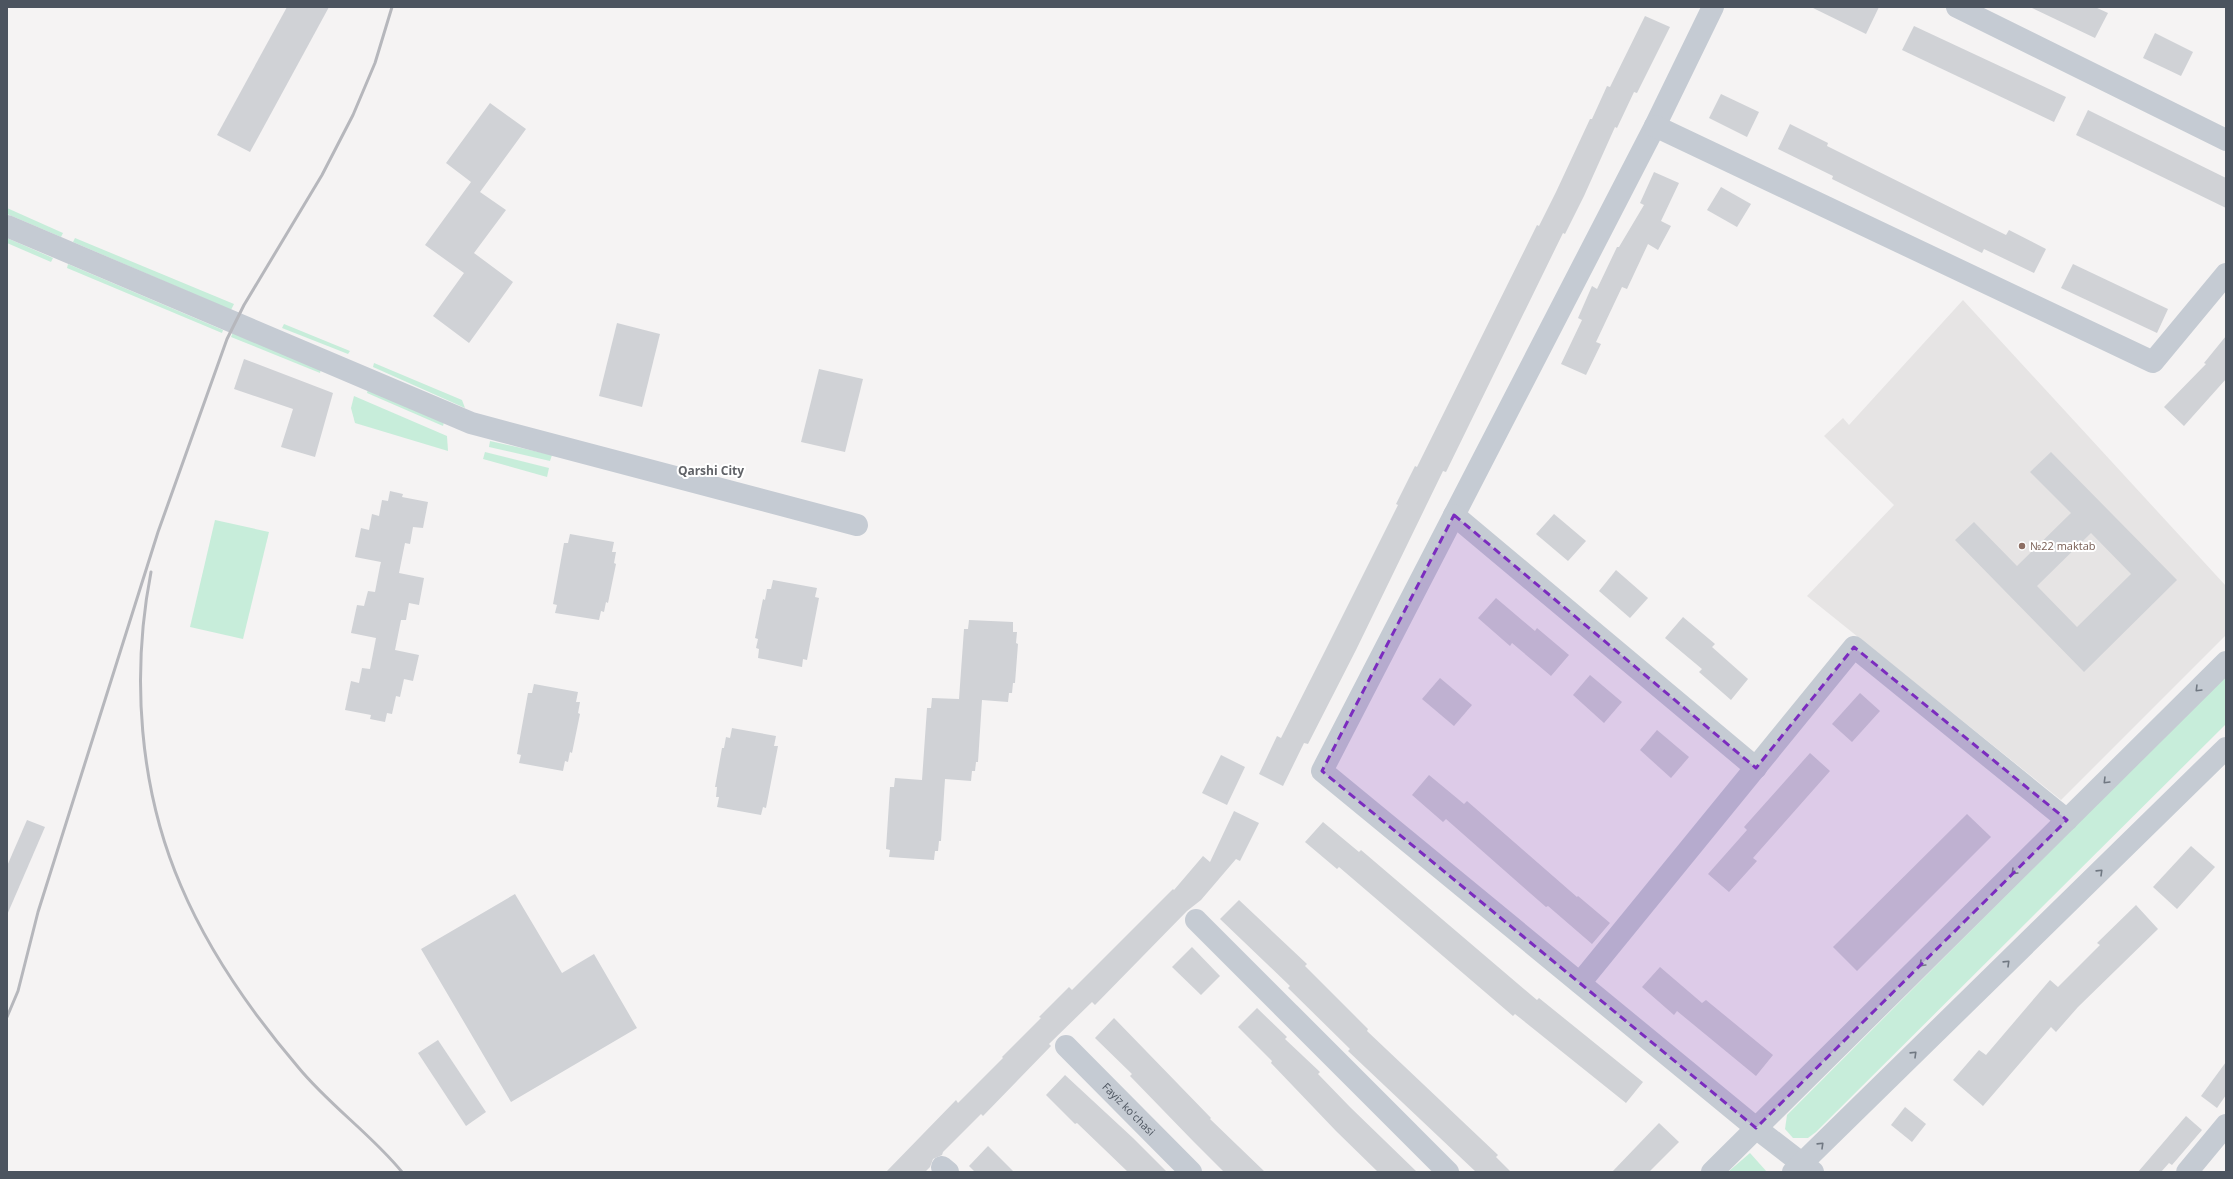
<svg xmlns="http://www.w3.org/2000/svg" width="2233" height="1179" font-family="'Open Sans',sans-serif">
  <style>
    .education { fill: #e6e4e4 }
    .green { fill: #c7edda }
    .building { fill: #d0d2d6; fill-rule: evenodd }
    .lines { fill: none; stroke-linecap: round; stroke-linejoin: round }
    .minor { stroke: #c5cbd3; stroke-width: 22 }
    .rail { stroke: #b6b7bc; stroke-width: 3 }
    .oneway { stroke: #707882 }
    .marked { fill: #7b2cbf; fill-opacity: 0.2; stroke: #7b2cbf; stroke-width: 3; stroke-dasharray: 8 5; stroke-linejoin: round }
    .education-dot { fill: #8d6e63; stroke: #fff; stroke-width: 1.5 }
    .labels { text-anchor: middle; stroke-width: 4; stroke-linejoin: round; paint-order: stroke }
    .education-label { font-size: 11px; fill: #785e54; stroke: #fff; text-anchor: start }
    .street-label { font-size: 11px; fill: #4c545f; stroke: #fff }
    .neighbourhood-label { font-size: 12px; font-weight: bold; fill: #606267; stroke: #fff }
  </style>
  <rect width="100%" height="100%" fill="#f5f3f3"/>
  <path class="education" d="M1963,300L2226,586V635L2061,800L1807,596L1894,505L1824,436L1843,418L1849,425Z"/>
  <g class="green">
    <path d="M7,208L63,233L61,237L7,214Z"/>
    <path d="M7,238L53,258L51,262L7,243Z"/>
    <path d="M75,238L234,304L231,310L73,242Z"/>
    <path d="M68,264L223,330L222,333L67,268Z"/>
    <path d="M284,324L350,351L348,354L282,328Z"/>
    <path d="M233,332L321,369L320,373L231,337Z"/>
    <path d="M374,363L462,400L465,408L373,367Z"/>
    <path d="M368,389L444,422L443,426L367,393Z"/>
    <path d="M354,396L447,436L448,451L355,423L351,408Z"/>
    <path d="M490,441L552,455L550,461L489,447Z"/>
    <path d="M485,452L549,468L547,477L483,459Z"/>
    <path d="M215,520L269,532L243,639L190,627Z"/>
    <path d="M2226,675V724L1816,1132L1808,1138H1793L1785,1129L1787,1115Z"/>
    <path d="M1750,1153L1767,1172H1728Z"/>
  </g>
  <g class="building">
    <path d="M287,7H329L250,152L217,135Z"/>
    <path d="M1811,7H1879L1866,34Z"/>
    <path d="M2030,7H2095L2108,13L2095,38Z"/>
    <path d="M1645,16L1670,27L1637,93L1634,92L1617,128L1615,127L1584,196L1565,234L1563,233L1446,472L1443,471L1356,650L1308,744L1304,743L1283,786L1259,774L1277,736L1281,738L1325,651L1398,505L1396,504L1415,466L1417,467L1537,225L1539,226L1556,192L1590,119H1592L1607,86L1610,87Z"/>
    <path d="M1914,26L2066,97L2054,122L1902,50Z"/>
    <path d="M2155,33L2193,52L2181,76L2143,58Z"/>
    <path d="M1721,94L1759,112L1747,137L1709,118Z"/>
    <path d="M490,103L526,129L480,192L506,210L474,253L513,282L469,343L433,316L464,273L425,245L471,182L446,163Z"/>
    <path d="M2088,110L2226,178V208L2076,135Z"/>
    <path d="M1790,124L1828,143L1827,146L2006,235L2009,230L2046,249L2034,273L1984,249L1982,253L1832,179L1833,176L1778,149Z"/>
    <path d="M1654,172L1679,183L1661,221L1671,226L1658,250L1648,244L1627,289L1622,287L1596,342L1601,344L1586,375L1561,364L1582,320L1578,318L1592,286L1597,289L1617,247H1619L1644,205L1640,203Z"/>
    <path d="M1721,187L1751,204L1737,227L1707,210Z"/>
    <path d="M2073,264L2168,309L2157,333L2061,288Z"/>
    <path d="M617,323L660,334L642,407L599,396Z"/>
    <path d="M2226,336V379L2184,426L2164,407L2206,364L2204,363Z"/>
    <path d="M244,359L333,393L315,457L281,447L293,409L234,389Z"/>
    <path d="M819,369L863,379L845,452L801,442Z"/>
    <path d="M2051,452L2177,580L2084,672L1955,540L1974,522L2017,566L2071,513L2030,472ZM2091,533L2131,574L2077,627L2037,586Z"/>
    <path d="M390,491L403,494L402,497L428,502L423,528L413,527L410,544L405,543L399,573L424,578L419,605L409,603L406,620H401L395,650L419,655L413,681L404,679L400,697L396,696L392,714L387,713L385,722L370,719L371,715L345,710L351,681L359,683L362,668L370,669L376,638L351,633L357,605L364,606L368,591L375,592L380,566L381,562L355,557L361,528L369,530L372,514L379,516L382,500L388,501Z"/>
    <path d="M1554,514L1586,541L1568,561L1536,534Z"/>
    <path d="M570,534L614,542L612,552H616L614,563L616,564L608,603L606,602L604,612L601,611L599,620L555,613L557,605L553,604L564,543H568Z"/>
    <path d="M1616,570L1648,598L1630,618L1599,591Z"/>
    <path d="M773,580L817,588L815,597L819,598L807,660L803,659L802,667L758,658L759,649L756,648L758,639L755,638L763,599L765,600L767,589H771Z"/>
    <path d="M1496,598L1535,631L1537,628L1569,655L1551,676L1512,643L1510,646L1478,618Z"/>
    <path d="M1683,617L1715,644L1712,647L1748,679L1731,700L1699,672L1702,669L1665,638Z"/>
    <path d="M969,620L1013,622V632H1017L1016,643L1018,644L1015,683H1013L1012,693H1009L1008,702L982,700L978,762H976L975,771H972L971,781L945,779L941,841H939L938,851H935L934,860L889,857L890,850L886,849L890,787H894L895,778L922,780L927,708H931L932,698L959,699L964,629H968Z"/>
    <path d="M1590,675L1622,702L1604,723L1573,695Z"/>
    <path d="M1440,678L1472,705L1454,726L1422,699Z"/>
    <path d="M534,684L578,692L576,702H580L578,713L580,714L572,753L570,752L568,762L565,761L563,771L519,763L521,755L517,754L528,693H532Z"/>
    <path d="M1860,693L1880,711L1852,742L1832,724Z"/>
    <path d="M732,728L776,736L774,746H778L766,808L763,807L761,815L717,807L719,797H716L717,787H715L722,748H724L726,737L730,738Z"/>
    <path d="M1657,730L1689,757L1671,778L1640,750Z"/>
    <path d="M1810,753L1830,771L1753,858L1757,861L1729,892L1708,874L1747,830L1744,827Z"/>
    <path d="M1221,755L1245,767L1227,805L1202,793Z"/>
    <path d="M1429,775L1464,804L1467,801L1577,897L1578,896L1610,923L1592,944L1548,906L1546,907L1446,819L1443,822L1412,795Z"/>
    <path d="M1234,811L1259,823L1240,861L1236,859L1201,900L1187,911L1095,1005L1092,1002L1049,1044L1051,1046L983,1116L981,1114L943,1152L942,1155L933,1159L930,1167L925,1172H886L956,1100L958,1103L1003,1058L1002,1057L1041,1018L1039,1017L1069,987L1072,990L1173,889L1174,890L1203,856L1210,862Z"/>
    <path d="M1967,814L1991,837L1857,971L1833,947Z"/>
    <path d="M27,820L45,827L7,915V866Z"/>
    <path d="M1323,822L1359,852L1361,850L1537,1000L1539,998L1643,1082L1626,1103L1515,1014L1513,1016L1339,867L1337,869L1305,842Z"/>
    <path d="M2191,846L2215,867L2177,909L2153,887Z"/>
    <path d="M515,894L562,973L594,954L637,1028L511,1102L421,949Z"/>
    <path d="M1239,900L1307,964L1305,966L1368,1029L1367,1031L1498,1155L1496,1157L1511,1172H1476L1348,1051L1350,1049L1288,988L1290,986L1220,919Z"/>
    <path d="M2136,905L2158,929L2078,1007L2056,1032L2051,1027L1983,1106L1953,1080L1979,1050L1986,1055L2050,980L2058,987L2100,945L2097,943Z"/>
    <path d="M1192,947L1220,976L1201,995L1172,967Z"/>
    <path d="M1660,967L1702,1003L1706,1000L1773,1055L1756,1076L1677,1011L1674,1015L1642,987Z"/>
    <path d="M1257,1008L1287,1037L1285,1039L1320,1072L1318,1074L1350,1107L1417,1172H1378L1336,1131L1271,1063L1272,1061L1238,1027Z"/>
    <path d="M1114,1018L1211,1118L1210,1119L1265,1172H1224L1193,1141L1130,1076L1132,1074L1095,1038Z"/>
    <path d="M438,1040L486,1112L466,1126L418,1053Z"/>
    <path d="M2226,1062V1095L2217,1108L2201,1096Z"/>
    <path d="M1065,1075L1133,1138L1167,1172H1128L1077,1123L1075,1124L1046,1095Z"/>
    <path d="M1905,1107L1926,1124L1912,1142L1891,1125Z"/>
    <path d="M2186,1116L2202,1130L2172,1165L2169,1163L2161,1172H2138Z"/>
    <path d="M1659,1123L1679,1142L1649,1172H1612Z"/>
    <path d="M988,1146L1014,1172H975L969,1166Z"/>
  </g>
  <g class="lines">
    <g class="minor">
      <path d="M1713,7L1655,126L1322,771L1756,1128L1813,1172"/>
      <path d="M1957,7L2226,140"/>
      <path d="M1655,126L2153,362L2226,274"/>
      <path d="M7,226L471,423L857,525"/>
      <path d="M1454,515L1756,768"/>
      <path d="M1196,920L1448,1172"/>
      <path d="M1580,983L1854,647L2067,820"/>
      <path id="s1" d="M1066,1046L1191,1172"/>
      <path d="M942,1167L948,1172"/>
      <path d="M1712,1172L2226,662"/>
      <path d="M1793,1172L2226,748"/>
      <path d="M2187,1172L2226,1125"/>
    </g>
    <g class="rail">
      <path d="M151,572C131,675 139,789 181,886C209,952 252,1013 298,1067C329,1105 371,1134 402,1172"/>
      <path d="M7,1017L18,991L38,912L158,532L227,339L244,305L322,175L353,115L375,63L392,7"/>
    </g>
  </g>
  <defs><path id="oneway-chevron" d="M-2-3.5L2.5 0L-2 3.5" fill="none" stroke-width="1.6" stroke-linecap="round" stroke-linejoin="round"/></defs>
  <g class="oneway">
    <use href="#oneway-chevron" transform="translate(2198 689) rotate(135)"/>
    <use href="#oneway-chevron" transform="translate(2106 781) rotate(135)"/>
    <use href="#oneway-chevron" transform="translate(2014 872) rotate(135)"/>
    <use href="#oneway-chevron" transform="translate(2100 872) rotate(-44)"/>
    <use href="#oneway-chevron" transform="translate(2007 963) rotate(-44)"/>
    <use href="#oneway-chevron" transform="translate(1922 964) rotate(135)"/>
    <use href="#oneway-chevron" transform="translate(1914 1054) rotate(-44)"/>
    <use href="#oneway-chevron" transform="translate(1821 1145) rotate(-44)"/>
  </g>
  <path class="marked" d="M1454,515L1756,768L1854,647L2067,820L1756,1128L1322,771Z"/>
  <circle class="education-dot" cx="2022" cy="546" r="4"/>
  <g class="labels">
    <g class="education-label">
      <text x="2030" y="550">№22 maktab</text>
    </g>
    <g class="street-label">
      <text dy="4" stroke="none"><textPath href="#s1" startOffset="89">Fayiz ko'chasi</textPath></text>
    </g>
    <g class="neighbourhood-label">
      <text x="711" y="475">Qarshi City</text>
    </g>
  </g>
  <rect width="2233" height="1179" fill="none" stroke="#4c545f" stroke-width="16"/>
</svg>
